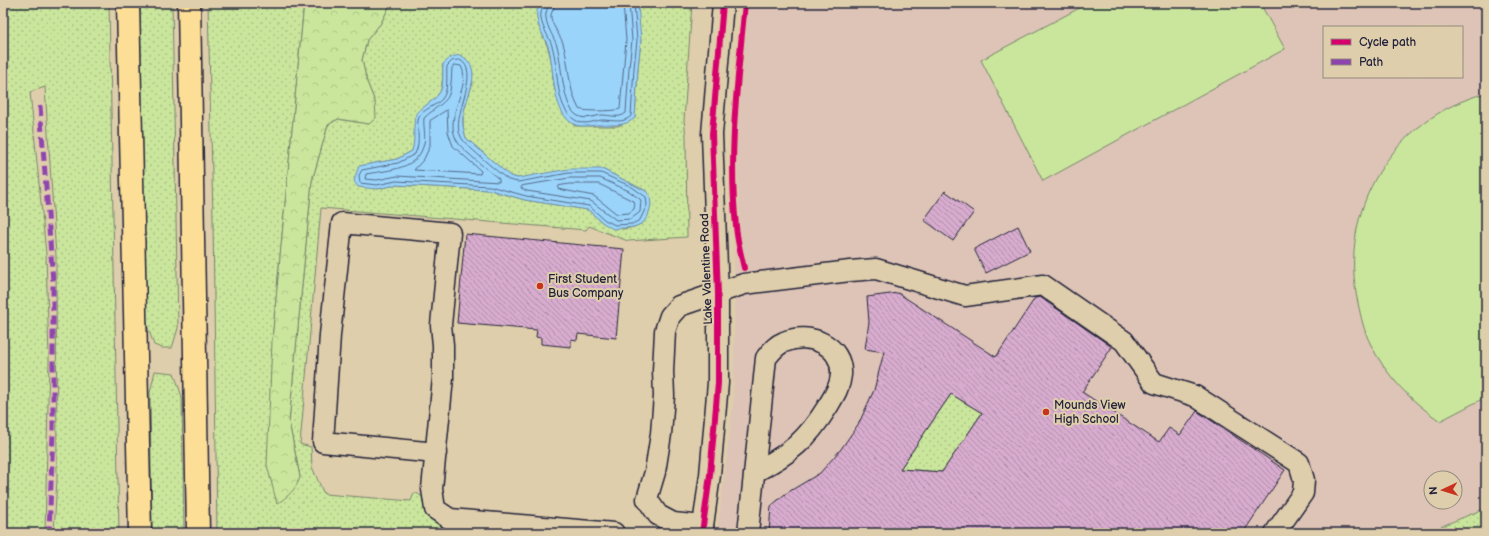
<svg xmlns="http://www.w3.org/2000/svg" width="1489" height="536" font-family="'Balsamiq Sans',sans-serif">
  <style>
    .built { fill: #ddc4b6; fill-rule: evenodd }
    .green { fill: url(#green-dots); stroke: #76846c; fill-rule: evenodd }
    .forest { fill: url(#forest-crowns); stroke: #76846c }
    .pitch { fill: #cae69c; stroke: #76846c }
    .water { fill: #9bd4fb; stroke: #6b8dae }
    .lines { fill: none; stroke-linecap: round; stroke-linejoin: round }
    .shore { stroke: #526988; stroke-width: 1 }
    .building { fill: url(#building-back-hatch); stroke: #22223b; fill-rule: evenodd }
    .minor-casing { stroke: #22223b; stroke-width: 23 }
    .highway-casing { stroke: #22223b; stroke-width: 25 }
    .minor { stroke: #dfceab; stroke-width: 20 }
    .highway { stroke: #fcde96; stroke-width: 22 }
    .quiet { stroke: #8e44ad; stroke-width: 5; stroke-dasharray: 10 5; stroke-linecap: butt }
    .cycleway-casing { stroke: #dfceab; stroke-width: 8 }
    .cycleway { stroke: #d6006c; stroke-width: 6 }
    .poi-dot { fill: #c8321e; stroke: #dfceab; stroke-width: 1.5 }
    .labels { text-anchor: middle; stroke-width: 4; stroke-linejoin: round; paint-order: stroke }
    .street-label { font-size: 12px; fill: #22223b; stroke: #dfceab }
    .poi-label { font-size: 12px; fill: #22223b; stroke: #dfceab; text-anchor: start }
  </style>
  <defs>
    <pattern id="green-dots" width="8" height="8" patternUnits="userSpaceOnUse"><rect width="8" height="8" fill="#cae69c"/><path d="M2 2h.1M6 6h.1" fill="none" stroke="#adc587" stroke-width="1.8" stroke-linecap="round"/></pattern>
    <pattern id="forest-crowns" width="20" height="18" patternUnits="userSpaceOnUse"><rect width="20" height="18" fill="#cae69c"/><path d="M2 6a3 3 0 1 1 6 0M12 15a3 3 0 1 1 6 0" fill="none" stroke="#adc587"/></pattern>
    <pattern id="building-back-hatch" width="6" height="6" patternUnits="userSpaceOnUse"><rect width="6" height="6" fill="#d8accf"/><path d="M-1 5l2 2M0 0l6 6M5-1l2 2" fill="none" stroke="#af8ca9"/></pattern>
  </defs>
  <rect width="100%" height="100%" fill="#dfceab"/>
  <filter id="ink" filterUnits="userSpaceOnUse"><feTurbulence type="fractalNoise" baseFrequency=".025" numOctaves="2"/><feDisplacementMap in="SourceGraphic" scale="8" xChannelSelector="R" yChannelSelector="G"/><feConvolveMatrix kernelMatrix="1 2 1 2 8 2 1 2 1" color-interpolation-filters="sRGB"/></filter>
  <g filter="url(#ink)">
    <path class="built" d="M748,3H1486V508L1425,533H717L733,405L735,308L733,224L740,218L736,139ZM1324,27H1462V77H1324ZM1431,478H1455V502H1431Z"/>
    <g class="green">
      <path d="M3,3H109L119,533H54L57,478L56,256L45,87L30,92L46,254L49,359L45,533H3Z"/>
      <path d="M140,3H172L178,328L172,348H162L154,345L146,322Z"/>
      <path d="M208,3H304L272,341L300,477L289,422L312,181L328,125L338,119L369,124L375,102L367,82L362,60L367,40L381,23L391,3H692L684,120L686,137L687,237L628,241L589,226L586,230L321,208L300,444L311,447L312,467L324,494L411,501L414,493H416C433,500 420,518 447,526L521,533H217L213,218ZM538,24L641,40L638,68L635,118L618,126H575L567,119L559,102L553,83L552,64L548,48ZM443,64L473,83C466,102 459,119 466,138L510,176L518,178L602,169L646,191L643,223L634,227L624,229L603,223L588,210L525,200L490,190L396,185L377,189L360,166L397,159L412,151L415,141L417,112C443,93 442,96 443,64Z"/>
      <path d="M155,371L174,373L182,397L184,533H152L150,393Z"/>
      <path d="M951,394L982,413L942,472L900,469Z"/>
      <path d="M1486,508V533H1425Z"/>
    </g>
    <path class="forest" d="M304,3H391L381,23L367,40L362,60L367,82L375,102L376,118L369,124L338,119L328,125L312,181L289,422L300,477C296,490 288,496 277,504L267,465L272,341Z"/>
    <g class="pitch">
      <path d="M1089,3H1260L1285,49L1043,181L981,60Z"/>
      <path d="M1486,93V397L1440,421C1411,401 1386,376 1370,343C1364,331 1361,317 1358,303C1337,209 1393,118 1486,93Z"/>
    </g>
    <g class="water">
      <path d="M540,4L638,5L641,40L638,68L635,118C625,126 617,125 604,125C591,124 578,131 567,119C552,102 554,70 549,49C546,39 538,29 537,18C536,12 537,9 540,4Z"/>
      <path d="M460,55C486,68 465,97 463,117C462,125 464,131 466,138L510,176L518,178L569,169H602L646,191L650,196L651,205L648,216L643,223L634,227L613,229L603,223L588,210L525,200L490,190L396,185L377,189L358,187L354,181L356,174L359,166L397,159L412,151C416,138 412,124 416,114C418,110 422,109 425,106C446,91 442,88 443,64L451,57Z"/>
    </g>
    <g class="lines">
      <g class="shore">
        <path d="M544,3C543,8 540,12 541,18C542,28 549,36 552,46C559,67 554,107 575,120C584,126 593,121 602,120C613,120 623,124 631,116L634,68L637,40L634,3"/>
        <path d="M549,3C548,9 545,12 546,18C547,28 554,37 557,46C562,63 562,108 578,116C586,120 594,116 602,115C611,115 619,119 626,113L629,68L632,40L629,3"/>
        <path d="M555,3C554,8 552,11 551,15C550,23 560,35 563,43C570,67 567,86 579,109C583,112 617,111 620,109L626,40L623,3"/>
        <path d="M460,60C481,71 454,111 459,132C460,134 461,138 463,140C466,145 503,177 509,180L518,182L569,173H601L632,187L646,197L647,205L640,220L632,224L615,225L605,220L589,206L526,196L490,186L396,181L377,185L360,183L359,175L362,170L398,163L415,154C422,139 415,128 419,117C423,109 436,106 442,99C449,91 446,76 447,66L452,61Z"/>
        <path d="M455,65L461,66C473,87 440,119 459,144C465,152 489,171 499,179V182L397,176L377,180L365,179L366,174C388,170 419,170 424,143C426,135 423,126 424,118C450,95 450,105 452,68Z"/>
        <path d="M447,110L448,132L453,146L481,171L480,174L414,170L424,159L430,146V121Z"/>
        <path d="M570,178H600L629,191L641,200L640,212L631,219L616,220L591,201L527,191L521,188L522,186Z"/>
        <path d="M570,184H599L635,202L634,209L629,213L617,214L594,196L558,189L559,186Z"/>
      </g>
    </g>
    <g class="building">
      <path d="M945,191L974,212L953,241L924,220Z"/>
      <path d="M1018,226L1030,251L986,273L974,249Z"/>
      <path d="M465,234L624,249L616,338L578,334L577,340L571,339V347L541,344V338L536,337L537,330L457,323Z"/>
      <path d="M898,293L996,357L1035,298L1040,297L1112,347L1082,392L1159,442L1169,428L1180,435L1197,411L1285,470L1243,533H769L771,506L785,494L820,473L841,449L859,423L874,390L884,352L865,349L869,322L867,297ZM951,394L982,413L942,472L900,469Z"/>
    </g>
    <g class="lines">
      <g class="minor-casing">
        <g id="minor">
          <path d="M436,453L323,442L330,335L342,223L450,233L441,325L443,345V378L432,489L435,509L450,519L614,533"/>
          <path d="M703,526L673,523L658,515L647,499L655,472L661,434L664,396L663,371L665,331L670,316L679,306L744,284L850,271L876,269L965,296L1043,285L1124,341L1154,383L1195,396L1299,463L1304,480L1303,493L1275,533"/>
          <path d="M702,533L710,475L718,383V294L712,134L723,3"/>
          <path d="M748,533L766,358C771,352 776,345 784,342C809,331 843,345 841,375C840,387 834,396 828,406C807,440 791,453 755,472"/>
        </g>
      </g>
      <g class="highway-casing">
        <g id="highway">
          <path d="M128,3L140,533"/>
          <path d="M189,3L198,533"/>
        </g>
      </g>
      <use href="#minor" class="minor"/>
      <use href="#highway" class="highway"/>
      <path class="quiet" d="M40,106L53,282V433L49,533"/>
      <g class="cycleway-casing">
        <g id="cycleway">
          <path d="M744,268C741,255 737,240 736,226C728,152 738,77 745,3"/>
          <path d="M702,533L710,475L718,383V294L712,134L723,3"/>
        </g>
      </g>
      <use href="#cycleway" class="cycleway"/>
    </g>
  </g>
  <g class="poi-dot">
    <circle cx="540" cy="286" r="4"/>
    <circle cx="1046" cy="412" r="4"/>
  </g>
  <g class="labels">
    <g class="street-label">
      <text transform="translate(706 269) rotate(-92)" y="4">Lake Valentine Road</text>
    </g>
    <g class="poi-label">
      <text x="548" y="283">First Student<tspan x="548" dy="14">Bus Company</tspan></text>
      <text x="1054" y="409">Mounds View<tspan x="1054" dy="14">High School</tspan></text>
    </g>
  </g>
  <rect width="1489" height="536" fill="none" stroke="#dfceab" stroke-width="16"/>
  <rect x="8" y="8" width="1473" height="520" fill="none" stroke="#22223b" stroke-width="1.5" filter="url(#ink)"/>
  <rect x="1323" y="26" width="140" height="52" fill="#dfceab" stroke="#93897e"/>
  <rect x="1331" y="39" width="20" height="6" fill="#d6006c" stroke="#93897e"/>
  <text x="1359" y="46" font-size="12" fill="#22223b">Cycle path</text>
  <rect x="1331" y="59" width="20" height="6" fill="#8e44ad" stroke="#93897e"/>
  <text x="1359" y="66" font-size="12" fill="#22223b">Path</text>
  <g transform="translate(1443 490) rotate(266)"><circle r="19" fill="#dfceab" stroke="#93897e"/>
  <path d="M0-3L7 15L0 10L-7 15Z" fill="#c8321e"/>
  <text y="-6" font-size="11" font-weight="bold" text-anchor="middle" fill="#22223b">N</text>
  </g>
</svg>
